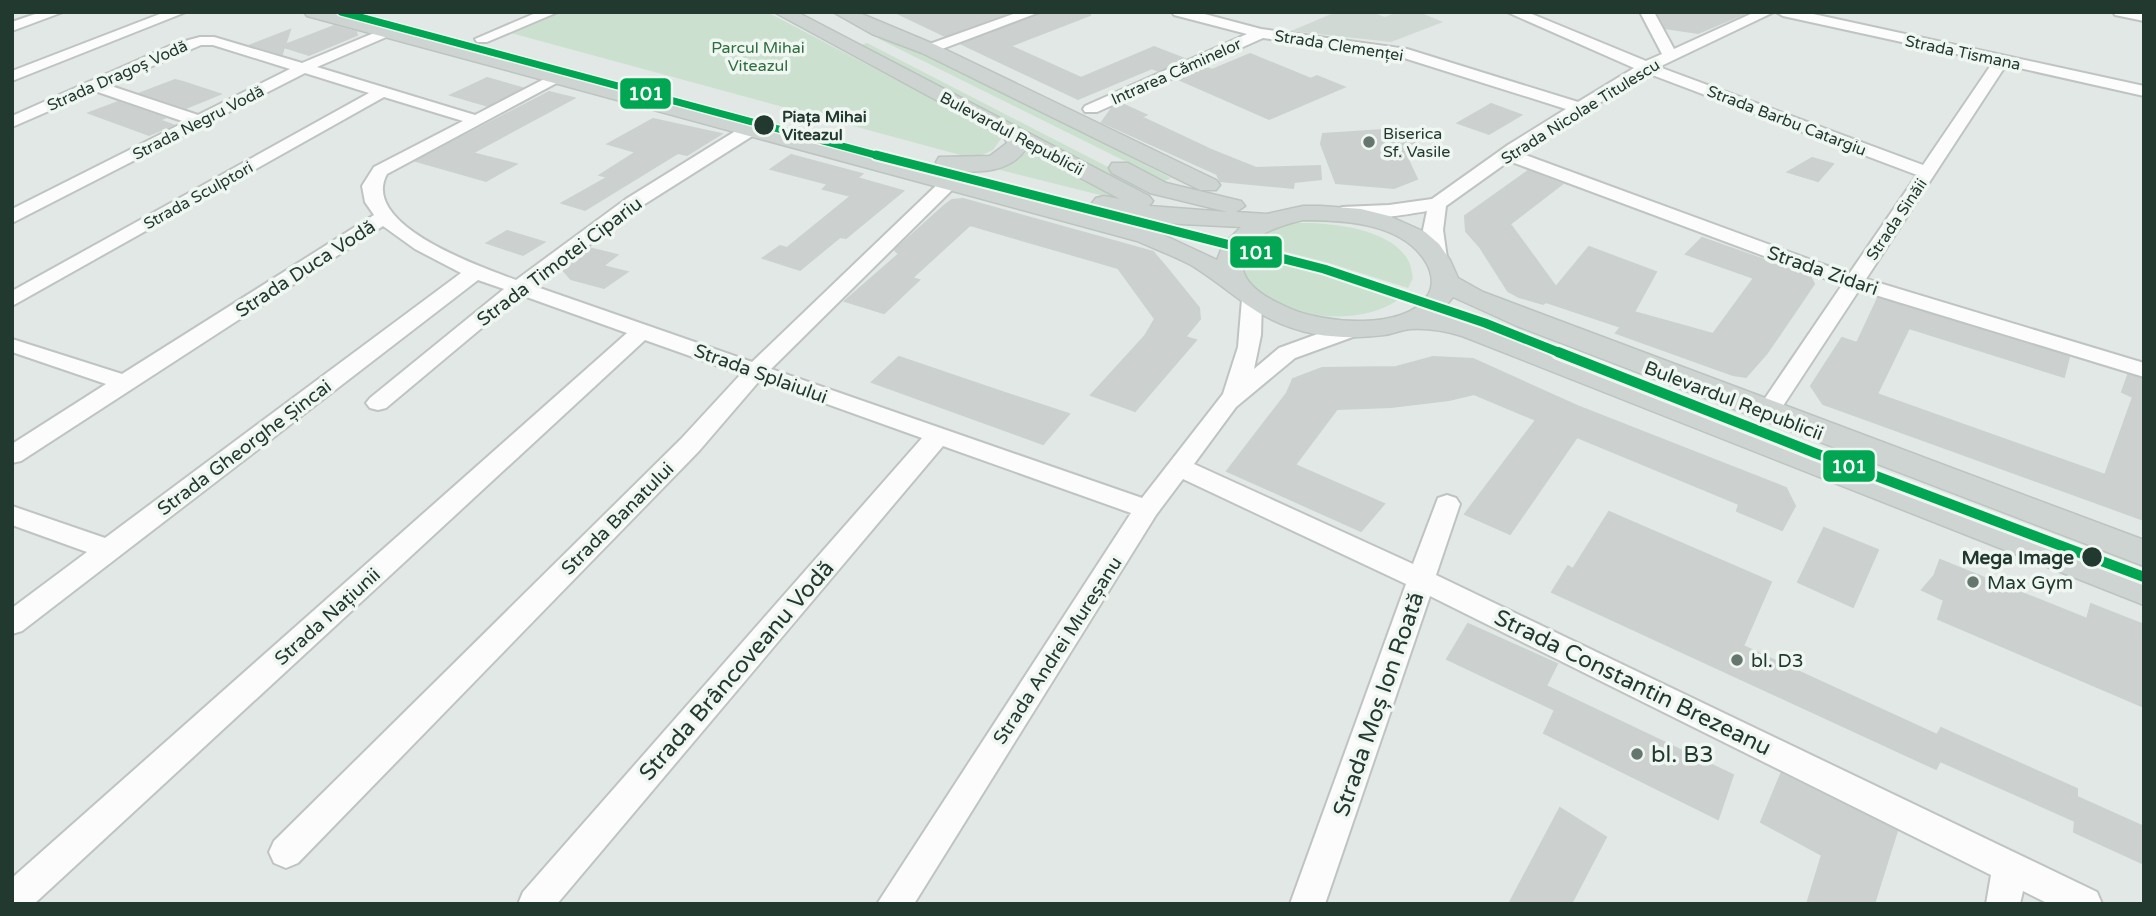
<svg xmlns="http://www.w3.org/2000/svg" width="2156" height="916" font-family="'Varela Round',sans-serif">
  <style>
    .built { fill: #d0d9d4 }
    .green { fill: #cce0d0 }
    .building { fill: #ccd1cf; stroke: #cbd1ce; stroke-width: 2 }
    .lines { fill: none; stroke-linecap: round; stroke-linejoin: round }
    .minor-casing { stroke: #bfc4c2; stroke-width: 4 }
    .major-casing { stroke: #bcc4c0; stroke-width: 3 }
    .minor { fill: #fbfcfb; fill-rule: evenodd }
    .major { fill: #cdd4d1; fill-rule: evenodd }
    .tram-1-far2-casing { stroke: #f0f7f2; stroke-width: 10 }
    .tram-1-far1-casing { stroke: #f0f7f2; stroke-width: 13 }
    .tram-1-casing { stroke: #f0f7f2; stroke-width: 16 }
    .tram-1-far2 { stroke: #00a651; stroke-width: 7 }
    .tram-1-far1 { stroke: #00a651; stroke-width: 9 }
    .tram-1 { stroke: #00a651; stroke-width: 10 }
    .stop-dot { fill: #223930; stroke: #f0f7f2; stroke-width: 2.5 }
    .poi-dot { fill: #65766f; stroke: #f0f7f2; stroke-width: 2.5 }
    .labels { text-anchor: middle; stroke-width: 7; stroke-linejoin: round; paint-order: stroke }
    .far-street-label { font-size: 16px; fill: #223930; stroke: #f0f7f2 }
    .far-park-label { font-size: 16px; fill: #2f6c3f; stroke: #f0f7f2 }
    .far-stop-label { font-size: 16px; font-weight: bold; fill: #223930; stroke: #f0f7f2; text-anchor: start }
    .far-poi-label { font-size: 16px; fill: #223930; stroke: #f0f7f2; text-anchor: start }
    .street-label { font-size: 19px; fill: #223930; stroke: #f0f7f2 }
    .stop-label { font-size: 19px; font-weight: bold; fill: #223930; stroke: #f0f7f2; text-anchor: end }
    .poi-label { font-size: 19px; fill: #223930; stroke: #f0f7f2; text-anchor: start }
    .near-street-label { font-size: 23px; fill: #223930; stroke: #f0f7f2 }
    .near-poi-label { font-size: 23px; fill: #223930; stroke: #f0f7f2; text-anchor: start }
    .line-badge { stroke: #f0f7f2; stroke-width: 2.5 }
    .badge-label { font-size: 19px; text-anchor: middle; font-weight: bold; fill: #fff }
  </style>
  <rect width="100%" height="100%" fill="#e2e8e5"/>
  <path class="built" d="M1336,12H1371L1385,17L1398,12H1419L1443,22L1391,42L1291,31Z"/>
  <g class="green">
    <path d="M559,12H767L1003,136L993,150L982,155L964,156L507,32Z"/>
    <path d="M884,37L938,58L1171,178L1165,181L879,39Z"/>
    <path d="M867,43L1147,187L1139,191L858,46Z"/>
    <path d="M1028,150L1140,205L996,169L1019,159Z"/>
    <path d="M1297,223C1329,222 1393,228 1409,262C1411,266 1412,273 1413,278L1408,288L1329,263L1248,242L1271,227Z"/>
    <path d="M1241,253L1318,273L1398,300C1361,325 1298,320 1261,295C1255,291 1245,282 1242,275C1240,269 1242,259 1241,253Z"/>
  </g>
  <g class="building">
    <path d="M895,12H1011L945,36Z"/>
    <path d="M1042,12H1090V15L1010,46L1081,78L1154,47L1185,59L1158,71L1152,68L1078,99L962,44Z"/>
    <path d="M1657,12H1748L1698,33L1665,28Z"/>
    <path d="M334,26L356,32L357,35L309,55L284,47L282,54L251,45L290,30L285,45Z"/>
    <path d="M1250,54L1311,79L1317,76L1344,87L1269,119L1178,79L1205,67L1212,70Z"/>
    <path d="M487,78L522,88L488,106L451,95Z"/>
    <path d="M175,80L183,82L220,94L186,108L141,93Z"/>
    <path d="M549,92L574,98L472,153L516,164L486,181L416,161Z"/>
    <path d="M118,102L164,118L159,120L173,125L149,135L89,113Z"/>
    <path d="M1122,104L1146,115L1141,117L1207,148L1204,150L1209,149L1256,168L1320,166L1321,179L1294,182L1293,188L1220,181L1217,174L1102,122L1112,108Z"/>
    <path d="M1491,104L1521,115L1489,134L1458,123Z"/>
    <path d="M653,119L721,134L687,155L678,153L585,210L562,203L608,177L600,175L636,152L608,144Z"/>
    <path d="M1398,129L1416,143L1401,145L1417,179L1394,188L1336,183L1321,144L1323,134Z"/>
    <path d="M791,155L862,174L857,178L903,191L846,238L840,237L800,270L763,258L780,246L787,248L851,196L823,189L828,184L771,169Z"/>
    <path d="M1812,158L1833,164L1818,181L1788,172Z"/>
    <path d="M1528,171L1562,184L1510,224L1556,287L1589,247L1656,272L1634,312L1713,334L1754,278L1686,254L1702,238L1810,276L1814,284L1767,353L1746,377L1733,375L1616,333L1621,327L1546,302L1543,304L1519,297L1508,291L1480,247L1466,231L1465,216Z"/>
    <path d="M963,199L1153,252L1165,266L1199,308L1200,319L1185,337L1196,340L1135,411L1091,395L1145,336L1155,319L1118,268L970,225L912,278L919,280L884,313L845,301L899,254L895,250L945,205L952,200Z"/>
    <path d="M507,231L544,242L523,255L487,243Z"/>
    <path d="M589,248L617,255L603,266L627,272L604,288L571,279L564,271L572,261Z"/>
    <path d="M1878,298L2069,357L2064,377L1909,328L1877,394L2105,475L2133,397L2122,392L2128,375L2144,379V520L1823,404L1811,386L1842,338L1857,343Z"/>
    <path d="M899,357L1002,392L1069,414L1043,444L872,382Z"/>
    <path d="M1433,357L1473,359L1577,406L1786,488L1795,506L1782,530L1737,511L1739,504L1577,437L1510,534L1465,514L1536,420L1474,394L1449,400L1391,407L1337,409L1295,465L1384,504L1361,531L1227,471L1287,393L1293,379L1322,368L1396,367Z"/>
    <path d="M1609,512L1771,582L1743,646L1937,735L1941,728L2077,789V797L2144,827V864L2074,832L2075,821L1940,761L1936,769L1552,592L1568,566L1573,569Z"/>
    <path d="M1824,528L1878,550L1853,607L1798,582Z"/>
    <path d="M1940,560L2087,619L2091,604L2144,625V707L1938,619L1944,600L1922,590L1934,576Z"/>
    <path d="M1468,624L1557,664L1546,686L1733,775L1718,819L1544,733L1555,710L1447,659Z"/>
    <path d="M1781,774L1897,831L1874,904H1807L1822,855L1761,822Z"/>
    <path d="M1560,808L1606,837L1571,904H1509Z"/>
  </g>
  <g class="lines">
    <g class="minor-casing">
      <g id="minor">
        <path d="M41,12H63L12,31V22Z"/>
        <path d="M165,12H186L12,81V71Z"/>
        <path d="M538,12H558L487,42H477L475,39Z"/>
        <path d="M1019,12H1040L934,52L929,53L922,49L924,46Z"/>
        <path d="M1172,12H1197L1261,29L1407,49L1578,102L1634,68L1507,12H1527L1646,61L1662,54L1640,12H1654L1674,49L1755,12H1774L1659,67L1923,165L1993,62L1783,16L1776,12H1804L2144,86V96L2006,65L1866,279L2144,363V377L1859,290L1775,418L1767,421L1759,418L1755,413L1842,285L1509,161L1446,206L1443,230L1447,258L1444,262H1430L1423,230L1427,211C1409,214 1344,226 1333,213L1342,207L1389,205L1432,199L1508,145L1566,109L1404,58L1263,38L1097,112H1085L1083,109L1085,106L1247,34L1174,15ZM1647,73L1917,175L1849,274L1520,153Z"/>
        <path d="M2113,12L2144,13V21L2115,15Z"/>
        <path d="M386,28L393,32L391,35L317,67L475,115L552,75L558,73L566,78L387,174C359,225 481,267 516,280L626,199L742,127H754L756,131L754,135L640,207L534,286L752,362L942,180H954L957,184L954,188L771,369L1142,498L1223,394L1238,347L1242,299L1245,295H1259L1262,299L1261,335L1254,369L1279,348L1345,324H1361L1364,329L1361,334L1295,358L1236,407L1194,464L1413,564L1438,498L1447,495L1456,498L1460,504L1436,575L2097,892L2102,904H2049L2023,891L2020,904H1986L1991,875L1430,596L1325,904H1290L1406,584L1183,479L1156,515L914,904H877L1131,513L943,446L557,904H518L523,892L922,438L760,380L699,451L298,863L286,868L274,863L269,852L274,841L681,439L741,374L645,340L34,904H12V878L627,333L521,295L386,408L378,410L370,408L366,403L370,398L504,289L478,280L22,631L12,634V608L87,552L12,525V506L105,538L461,273L415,249L383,226L21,461L12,463V444L106,384L12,352V339L122,374L374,215L365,202L362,186L374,167L463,121L384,97L12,306V291L369,93L305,73L12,223V209L185,122L95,91L12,127V116L174,44L200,37H214L302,63ZM201,45H213L290,69L198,115L108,85Z"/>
      </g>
    </g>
    <g class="major-casing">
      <g id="major">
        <path d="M304,12H335L1155,231L1217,260L1223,245L1241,227L1162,223L1096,208L1092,203L1096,198L1104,196L1120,199L1026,149C1008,176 967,174 939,167L936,162L939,157L990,156L1007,143L1004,137L774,12H797L1149,196L1153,201L1149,206L1228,212L1150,193L1112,173L1109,168L1112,163H1128L1166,183L1241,201L1245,206L1236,212L1267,214L1303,206H1321L1361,209L1389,216L1425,232L1439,244L1450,260L1458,278L1483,292L2144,540V566L1517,326L1453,297L1439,314L1482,324L2144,578V605L1462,336C1446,331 1427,328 1410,329C1401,330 1392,334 1384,335C1361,338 1338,338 1315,334C1256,322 1238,294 1191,265C1174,256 1155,249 1137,241L307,16ZM1303,220C1345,220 1404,223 1427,264C1432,273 1434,286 1428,295C1406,332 1321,323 1289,308C1273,301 1250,290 1244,273C1233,239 1278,226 1303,220Z"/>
        <path d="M833,12H857L936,45L1216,180L1220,185L1216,190H1200L922,53L872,34Z"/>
      </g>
    </g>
    <use href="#minor" class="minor"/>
    <use href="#major" class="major"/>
    <g class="tram-1-far2-casing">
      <path id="tram-1-far2" d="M341,12L883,157"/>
    </g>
    <g class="tram-1-far1-casing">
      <path id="tram-1-far1" d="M876,155L1324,269L1485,323L1563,354"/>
    </g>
    <g class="tram-1-casing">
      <path id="tram-1" d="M1558,352L1815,453L2144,577"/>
    </g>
    <use href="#tram-1-far2" class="tram-1-far2"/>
    <use href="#tram-1-far1" class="tram-1-far1"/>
    <use href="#tram-1" class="tram-1"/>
  </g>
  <g class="stop-dot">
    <circle cx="764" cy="125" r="11"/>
    <circle cx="2092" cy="557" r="11"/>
  </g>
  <g class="poi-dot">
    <circle cx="1369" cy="142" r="7"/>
    <circle cx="1973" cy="582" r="7"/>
    <circle cx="1737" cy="660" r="7"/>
    <circle cx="1637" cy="754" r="7"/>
  </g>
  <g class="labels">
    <g class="far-street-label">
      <text transform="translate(1339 45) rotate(9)" y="6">Strada Clemenței</text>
      <text transform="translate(1963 52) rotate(12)" y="6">Strada Tismana</text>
      <text transform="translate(1176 71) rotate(-24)" y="6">Intrarea Căminelor</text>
      <text transform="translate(117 75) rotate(-24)" y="6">Strada Dragoș Vodă</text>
      <text transform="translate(1580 111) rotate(-32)" y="6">Strada Nicolae Titulescu</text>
      <text transform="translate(1787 120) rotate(21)" y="6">Strada Barbu Catargiu</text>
      <text transform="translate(198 122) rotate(-27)" y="6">Strada Negru Vodă</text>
      <text transform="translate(1012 133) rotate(28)" y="6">Bulevardul Republicii</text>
      <text transform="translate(198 195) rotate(-29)" y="6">Strada Sculptori</text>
      <text transform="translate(1896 219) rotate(-56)" y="6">Strada Sinăii</text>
    </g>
    <g class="far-park-label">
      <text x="758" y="53">Parcul Mihai<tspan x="758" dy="18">Viteazul</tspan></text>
    </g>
    <g class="far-stop-label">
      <text x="782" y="122">Piața Mihai<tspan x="782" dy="18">Viteazul</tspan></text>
    </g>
    <g class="far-poi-label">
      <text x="1383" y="139">Biserica<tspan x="1383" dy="18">Sf. Vasile</tspan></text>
    </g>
    <g class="street-label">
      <text transform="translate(559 261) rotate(-37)" y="7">Strada Timotei Cipariu</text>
      <text transform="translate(305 268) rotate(-33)" y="7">Strada Duca Vodă</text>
      <text transform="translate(1823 270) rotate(19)" y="7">Strada Zidari</text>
      <text transform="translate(761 373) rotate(20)" y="7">Strada Splaiului</text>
      <text transform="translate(1734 400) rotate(21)" y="7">Bulevardul Republicii</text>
      <text transform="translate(244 447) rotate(-37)" y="7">Strada Gheorghe Șincai</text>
      <text transform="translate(617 518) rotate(-45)" y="7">Strada Banatului</text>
      <text transform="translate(327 616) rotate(-42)" y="7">Strada Națiunii</text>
      <text transform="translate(1057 650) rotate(-57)" y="7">Strada Andrei Mureșanu</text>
    </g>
    <g class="stop-label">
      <text x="2074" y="564">Mega Image</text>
    </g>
    <g class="poi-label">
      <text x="1987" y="589">Max Gym</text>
      <text x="1751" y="667">bl. D3</text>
    </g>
    <g class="near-street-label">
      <text transform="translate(736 670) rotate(-49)" y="8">Strada Brâncoveanu Vodă</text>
      <text transform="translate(1633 682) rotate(26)" y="8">Strada Constantin Brezeanu</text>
      <text transform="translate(1378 704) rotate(-71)" y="8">Strada Moș Ion Roată</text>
    </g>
    <g class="near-poi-label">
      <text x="1651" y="762">bl. B3</text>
    </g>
  </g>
  <g class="line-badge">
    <rect x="619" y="77" width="53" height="33" rx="7" fill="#00a651"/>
    <rect x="1229" y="235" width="54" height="34" rx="7" fill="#00a651"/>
    <rect x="1822" y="449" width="54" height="34" rx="7" fill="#00a651"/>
  </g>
  <g class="badge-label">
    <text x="646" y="100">101</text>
    <text x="1256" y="259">101</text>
    <text x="1849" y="473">101</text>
  </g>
  <rect width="2156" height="916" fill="none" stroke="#223930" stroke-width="28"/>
</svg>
